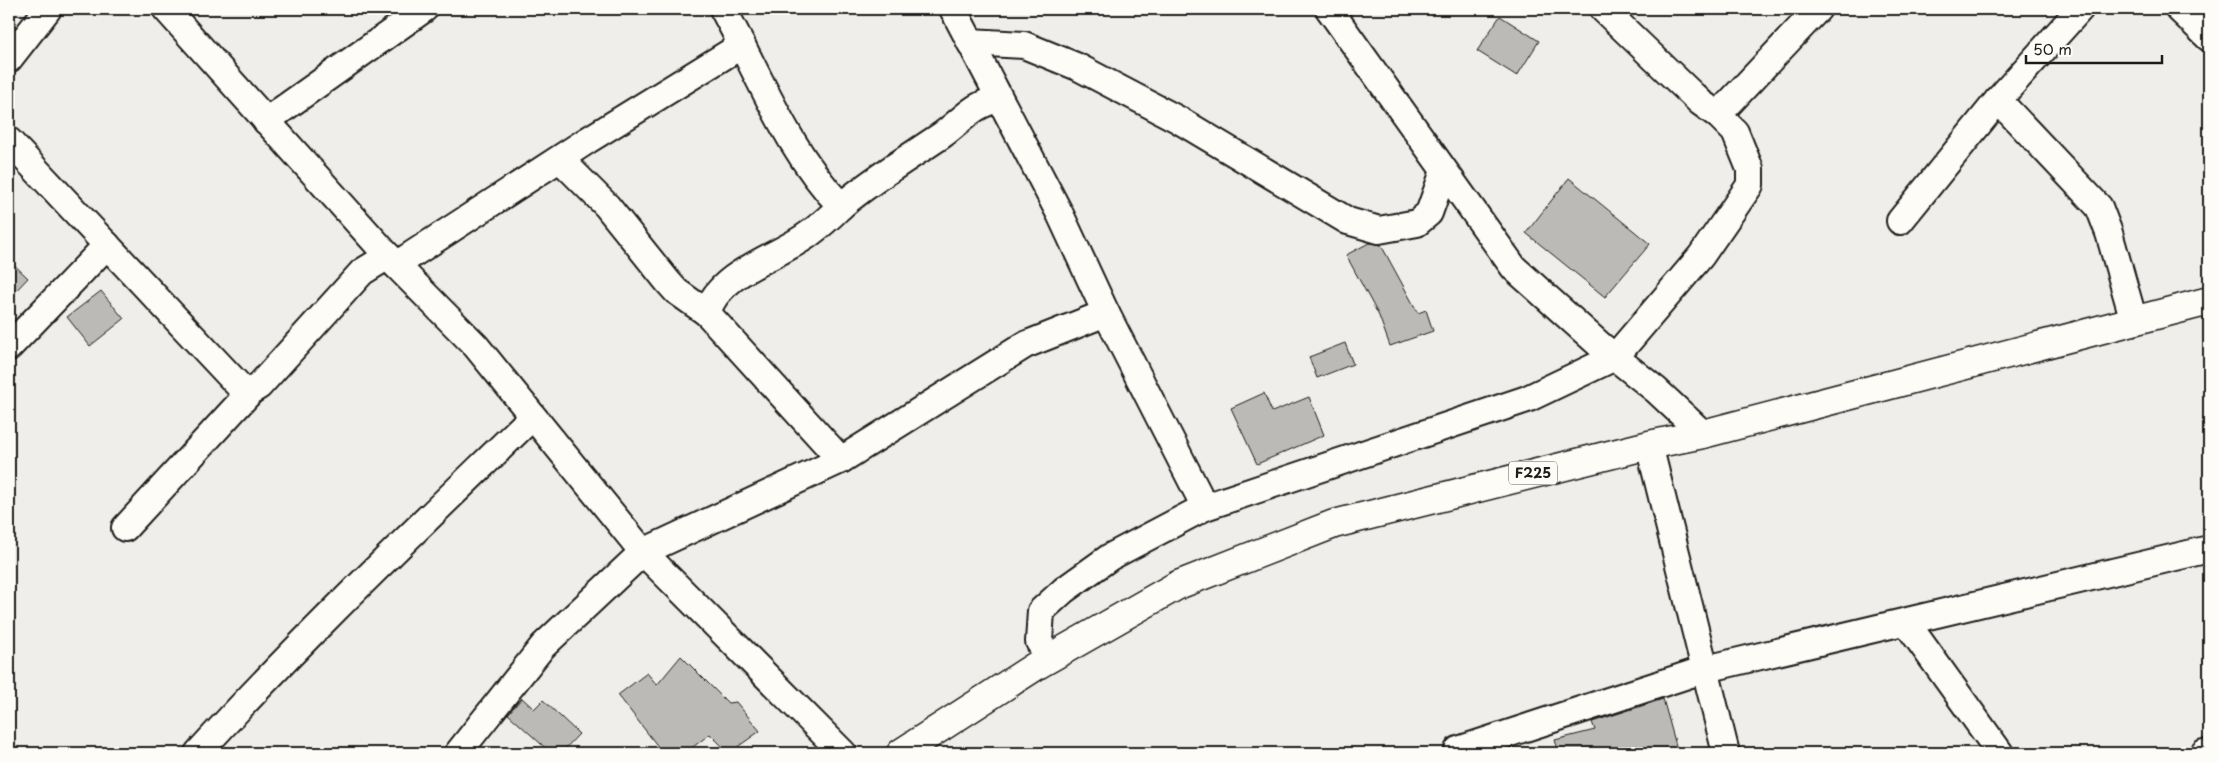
<svg xmlns="http://www.w3.org/2000/svg" width="2218" height="762" font-family="'Playpen Sans',sans-serif">
  <style>
    .building { fill: #bbbab6; stroke: #1c1c1c }
    .lines { fill: none; stroke-linecap: round; stroke-linejoin: round }
    .minor-casing { stroke: #1c1c1c; stroke-width: 30 }
    .major-casing { stroke: #1c1c1c; stroke-width: 31 }
    .minor { stroke: #fdfcf7; stroke-width: 26 }
    .major { stroke: #fdfcf7; stroke-width: 28 }
    .labels { text-anchor: middle; stroke-width: 4; stroke-linejoin: round; paint-order: stroke }
    .shield { fill: #fdfcf7; stroke: #605f5e; stroke-width: 1 }
    .shield-label { font-size: 14px; font-weight: bold; fill: #1c1c1c }
  </style>
  <rect width="100%" height="100%" fill="#f0eeea"/>
  <filter id="ink" filterUnits="userSpaceOnUse"><feTurbulence type="fractalNoise" baseFrequency=".02" numOctaves="2"/><feDisplacementMap in="SourceGraphic" scale="10" xChannelSelector="R" yChannelSelector="G"/><feConvolveMatrix kernelMatrix="1 2 1 2 8 2 1 2 1" color-interpolation-filters="sRGB"/></filter>
  <g filter="url(#ink)">
    <g class="building">
      <path d="M1500,16L1539,41L1517,76L1477,51Z"/>
      <path d="M1569,178L1650,244L1605,297L1526,233Z"/>
      <path d="M1369,243L1381,245L1418,313L1426,310L1433,331L1390,346L1379,316L1346,255Z"/>
      <path d="M9,260L28,278L9,298Z"/>
      <path d="M101,291L124,319L90,346L67,317Z"/>
      <path d="M1345,343L1353,364L1317,378L1309,357Z"/>
      <path d="M1264,393L1272,412L1309,397L1324,435L1257,464L1231,408Z"/>
      <path d="M681,656L728,703L736,702L760,731L729,753L710,734L685,753H663L618,695L647,673L657,685Z"/>
      <path d="M522,698L534,709L543,700L579,734L561,753H551L508,714Z"/>
      <path d="M1663,699L1677,749L1662,753H1559L1555,740L1595,730L1592,722Z"/>
    </g>
    <g class="lines">
      <g class="minor-casing">
        <g id="minor">
          <path d="M166,9L396,265L476,346L643,552L843,753"/>
          <path d="M723,9C760,76 787,150 841,206C873,179 908,158 942,135C963,120 973,104 999,99"/>
          <path d="M953,9L1060,214L1106,313L1205,507"/>
          <path d="M1329,9L1514,268L1601,346L1656,390L1703,434"/>
          <path d="M2179,9L2209,38"/>
          <path d="M970,42L1024,45L1078,67L1179,120L1348,221L1379,230L1417,223L1429,213L1444,171"/>
          <path d="M9,59L48,9"/>
          <path d="M1998,100L2099,207L2109,233L2134,321"/>
          <path d="M1718,115L1818,9"/>
          <path d="M266,121L424,9"/>
          <path d="M9,141L242,389L251,391"/>
          <path d="M560,159L607,206L668,282L676,291L707,313L841,460"/>
          <path d="M1900,221L1998,100L2080,9"/>
          <path d="M396,265L588,140L742,45"/>
          <path d="M707,313C719,272 777,258 809,234C820,226 832,215 841,206"/>
          <path d="M9,347L107,245"/>
          <path d="M1649,445L1726,753"/>
          <path d="M125,528L251,391L259,386L362,272L388,256"/>
          <path d="M1906,622L2000,753"/>
          <path d="M1050,658L1039,642L1041,611L1064,590L1110,557L1205,507L1527,399L1615,357L1701,256L1750,185V169L1735,132L1718,115L1700,102L1603,9"/>
          <path d="M1458,750L1706,669L2209,549"/>
          <path d="M198,753C304,636 418,528 532,417"/>
          <path d="M458,753L543,646L643,552L841,460L1025,345L1106,313"/>
          <path d="M2204,753H2209"/>
        </g>
      </g>
      <g class="major-casing">
        <path id="major" d="M901,753L1039,664L1178,585L1334,524L1649,445L1703,434L2209,301"/>
      </g>
      <use href="#minor" class="minor"/>
      <use href="#major" class="major"/>
    </g>
  </g>
  <g class="labels">
    <rect class="shield" x="1509" y="461.5" width="48" height="23" rx="4"/>
    <g class="shield-label">
      <text x="1533" y="478">F225</text>
    </g>
  </g>
  <rect width="2218" height="762" fill="none" stroke="#fdfcf7" stroke-width="30"/>
  <rect x="15" y="15" width="2188" height="732" fill="none" stroke="#1c1c1c" stroke-width="2" filter="url(#ink)"/>
  <path d="M2026 55v8h136v-8" fill="none" stroke="#1c1c1c" stroke-width="2.5"/>
  <text x="2033" y="55" font-size="15" fill="#1c1c1c" stroke="#fdfcf7" stroke-width="4" paint-order="stroke">50 m</text>
</svg>
